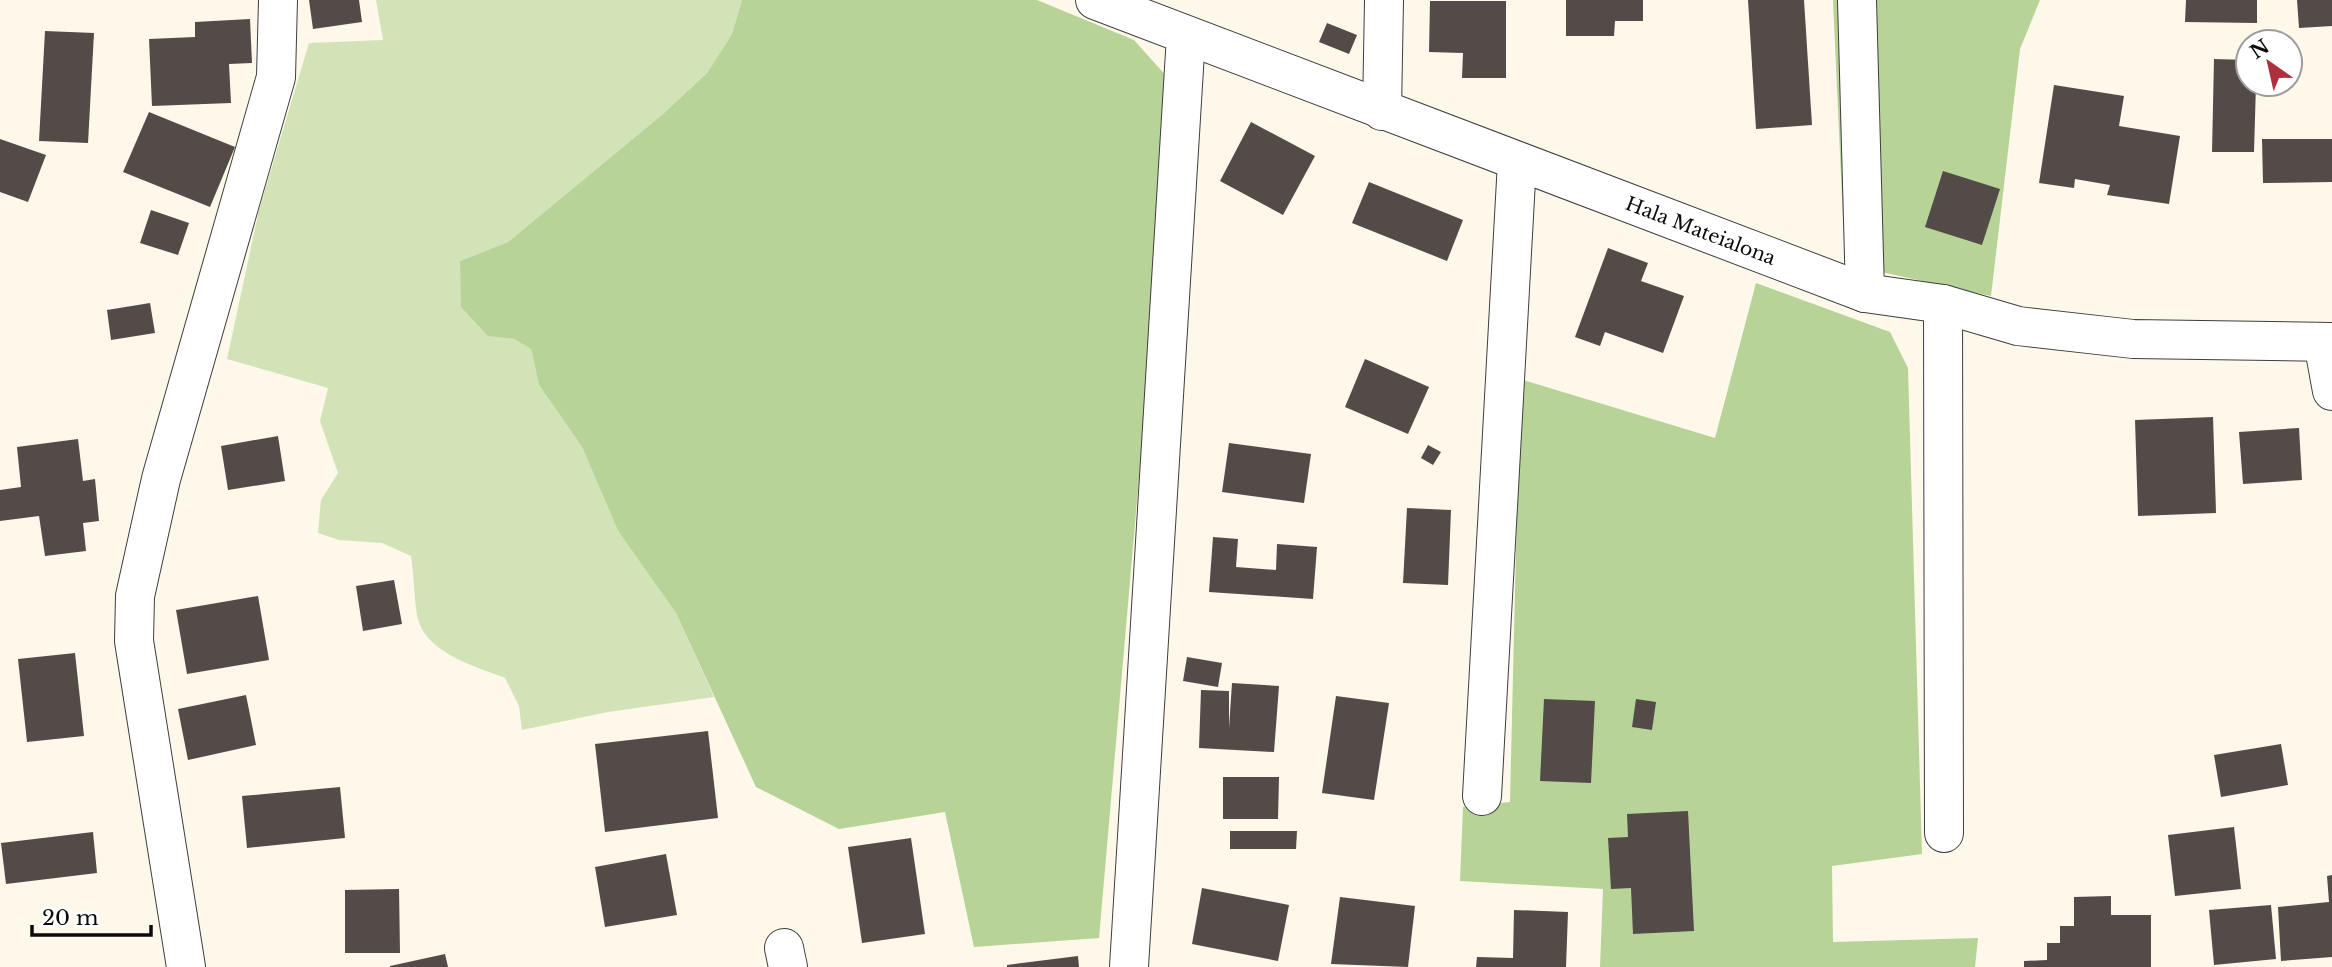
<svg xmlns="http://www.w3.org/2000/svg" width="2332" height="967" font-family="'Libre Baskerville',serif">
  <style>
    .green { fill: #d2e4b7 }
    .forest { fill: #b7d398 }
    .building { fill: #524b48 }
    .lines { fill: none; stroke-linecap: round; stroke-linejoin: round }
    .minor-casing { stroke: #3e3e3e; stroke-width: 40 }
    .minor { stroke: #fff; stroke-width: 38 }
    .labels { text-anchor: middle; stroke-width: 7; stroke-linejoin: round; paint-order: stroke }
    .street-label { font-size: 19px; fill: #0b0b0b; stroke: #fff }
  </style>
  <rect width="100%" height="100%" fill="#fdf8ea"/>
  <path class="green" d="M376,0H742L732,34L707,73L663,114L508,242L460,261L488,335L514,339L531,349L539,385L582,447L618,531L676,613L714,697L608,712L522,730L519,706L505,678C475,666 424,653 417,615C414,596 414,575 411,556L382,543L339,540L318,533L321,500L338,473L320,421L328,388L227,359L259,210L309,43L383,40Z"/>
  <g class="forest">
    <path d="M742,0H1037L1134,40L1168,78L1161,224L1099,938L974,947L945,812L839,829L756,787L676,613L618,531L582,447L539,385L531,349L514,339L488,336L461,307L460,261L508,242L663,114L707,73L732,34Z"/>
    <path d="M1833,0H2040L2020,49L1991,296L1845,264Z"/>
    <path d="M1756,283L1890,332L1908,368L1922,854L1832,866L1833,942L1978,938L1975,967H1600L1603,889L1460,881L1463,807L1510,802L1520,379L1715,438Z"/>
  </g>
  <g class="building">
    <path d="M309,0H359L362,22L313,29Z"/>
    <path d="M1566,0H1643V21H1615L1614,36H1566Z"/>
    <path d="M1748,0H1804L1812,125L1756,129Z"/>
    <path d="M2186,0H2257V23L2185,22Z"/>
    <path d="M2297,0H2332V26L2299,28Z"/>
    <path d="M1430,1H1506V78H1462L1463,53L1429,52Z"/>
    <path d="M250,19L252,63L229,64L231,103L152,106L149,39L195,37V22Z"/>
    <path d="M1327,23L1357,35L1349,54L1319,42Z"/>
    <path d="M45,31L94,33L88,143L39,141Z"/>
    <path d="M2214,59L2248,60V84H2256L2254,152H2212Z"/>
    <path d="M2054,85L2124,96L2119,126L2180,136L2169,204L2107,195L2110,185L2075,179L2074,188L2039,183Z"/>
    <path d="M149,112L235,147L210,207L123,172Z"/>
    <path d="M1251,122L1315,156L1283,215L1220,181Z"/>
    <path d="M0,139L46,155L28,202L0,192Z"/>
    <path d="M2262,139H2332V182L2263,183Z"/>
    <path d="M1943,171L2000,189L1982,245L1925,227Z"/>
    <path d="M1369,182L1463,220L1447,261L1352,223Z"/>
    <path d="M151,210L189,223L178,255L140,243Z"/>
    <path d="M1608,248L1648,263L1641,281L1684,296L1663,353L1605,332L1600,346L1575,337Z"/>
    <path d="M150,303L155,333L111,340L107,310Z"/>
    <path d="M1365,359L1429,387L1408,434L1345,407Z"/>
    <path d="M2213,417L2216,513L2138,516L2135,420Z"/>
    <path d="M2299,428L2302,480L2243,484L2239,432Z"/>
    <path d="M278,436L285,481L228,490L221,446Z"/>
    <path d="M78,439L83,481L95,479L99,521L83,523L86,551L45,556L39,516L0,521V490L21,487L17,447Z"/>
    <path d="M1229,443L1311,454L1304,503L1222,492Z"/>
    <path d="M1428,445L1441,452L1433,465L1421,458Z"/>
    <path d="M1407,508L1451,510L1448,585L1403,583Z"/>
    <path d="M1213,537L1238,539L1236,567L1276,570L1277,544L1317,547L1313,599L1209,592Z"/>
    <path d="M394,580L402,624L363,631L356,586Z"/>
    <path d="M258,596L269,660L187,674L176,610Z"/>
    <path d="M75,653L84,736L27,742L18,659Z"/>
    <path d="M1187,657L1222,663L1218,687L1183,681Z"/>
    <path d="M1232,683L1279,686L1274,752L1199,748L1201,690L1229,691V728Z"/>
    <path d="M246,695L256,745L188,760L178,709Z"/>
    <path d="M1336,696L1389,703L1374,800L1322,793Z"/>
    <path d="M1544,699L1595,701L1591,783L1540,781Z"/>
    <path d="M1636,699L1656,702L1652,730L1632,727Z"/>
    <path d="M708,731L718,818L605,832L595,744Z"/>
    <path d="M2281,744L2288,785L2221,797L2214,755Z"/>
    <path d="M1223,777H1279L1278,819H1223Z"/>
    <path d="M340,787L345,838L247,848L242,796Z"/>
    <path d="M1688,811L1694,931L1633,934L1631,888L1611,889L1608,838L1628,837L1627,814Z"/>
    <path d="M2234,827L2241,889L2175,896L2168,835Z"/>
    <path d="M1230,831H1297L1296,849H1230Z"/>
    <path d="M93,832L97,873L6,884L1,843Z"/>
    <path d="M911,838L925,934L862,943L848,847Z"/>
    <path d="M666,854L677,915L605,927L595,867Z"/>
    <path d="M2332,875V957L2281,961L2278,907L2329,902L2327,876Z"/>
    <path d="M1202,888L1289,905L1278,961L1192,944Z"/>
    <path d="M399,889L400,953H345V890Z"/>
    <path d="M2111,896V915H2151V967H2024V961L2047,960V943H2060V926H2074V897Z"/>
    <path d="M1340,897L1415,906L1408,967L1331,964Z"/>
    <path d="M2271,905L2276,959L2214,965L2209,910Z"/>
    <path d="M1514,910L1568,912L1566,967H1476L1477,957L1513,958Z"/>
    <path d="M445,954L448,967H390V966Z"/>
    <path d="M1078,956L1079,967H1007V965Z"/>
  </g>
  <g class="lines">
    <g class="minor-casing">
      <g id="minor">
        <path id="s1" d="M1095,0L1865,293L1943,304L2018,326L2133,339L2332,342"/>
        <path d="M1857,0L1865,293"/>
        <path d="M1382,111L1384,0"/>
        <path d="M1943,304L1944,833"/>
        <path d="M2323,342L2332,391"/>
        <path d="M1482,796L1517,162"/>
        <path d="M784,948L788,967"/>
        <path d="M186,967L134,641L135,596L161,479L276,77L278,0"/>
        <path d="M1129,967L1186,36"/>
      </g>
    </g>
    <use href="#minor" class="minor"/>
  </g>
  <g class="labels">
    <g class="street-label">
      <text dy="7" stroke="none"><textPath href="#s1" startOffset="648">Hala Mateialona</textPath></text>
    </g>
  </g>
  <g transform="translate(2269 63) rotate(326)"><circle r="33" fill="#ffffff" stroke="#9d9d9d" stroke-width="2"/>
  <path d="M0-5L12 26L0 18L-12 26Z" fill="#ae2f3e"/>
  <text y="-10" font-size="19" font-weight="bold" text-anchor="middle" fill="#0b0b0b">N</text>
  </g>
  <path d="M32 925v10h119v-10" fill="none" stroke="#0b0b0b" stroke-width="3.5"/>
  <text x="42" y="925" font-size="21" fill="#0b0b0b" stroke="#ffffff" stroke-width="5" paint-order="stroke">20 m</text>
</svg>
